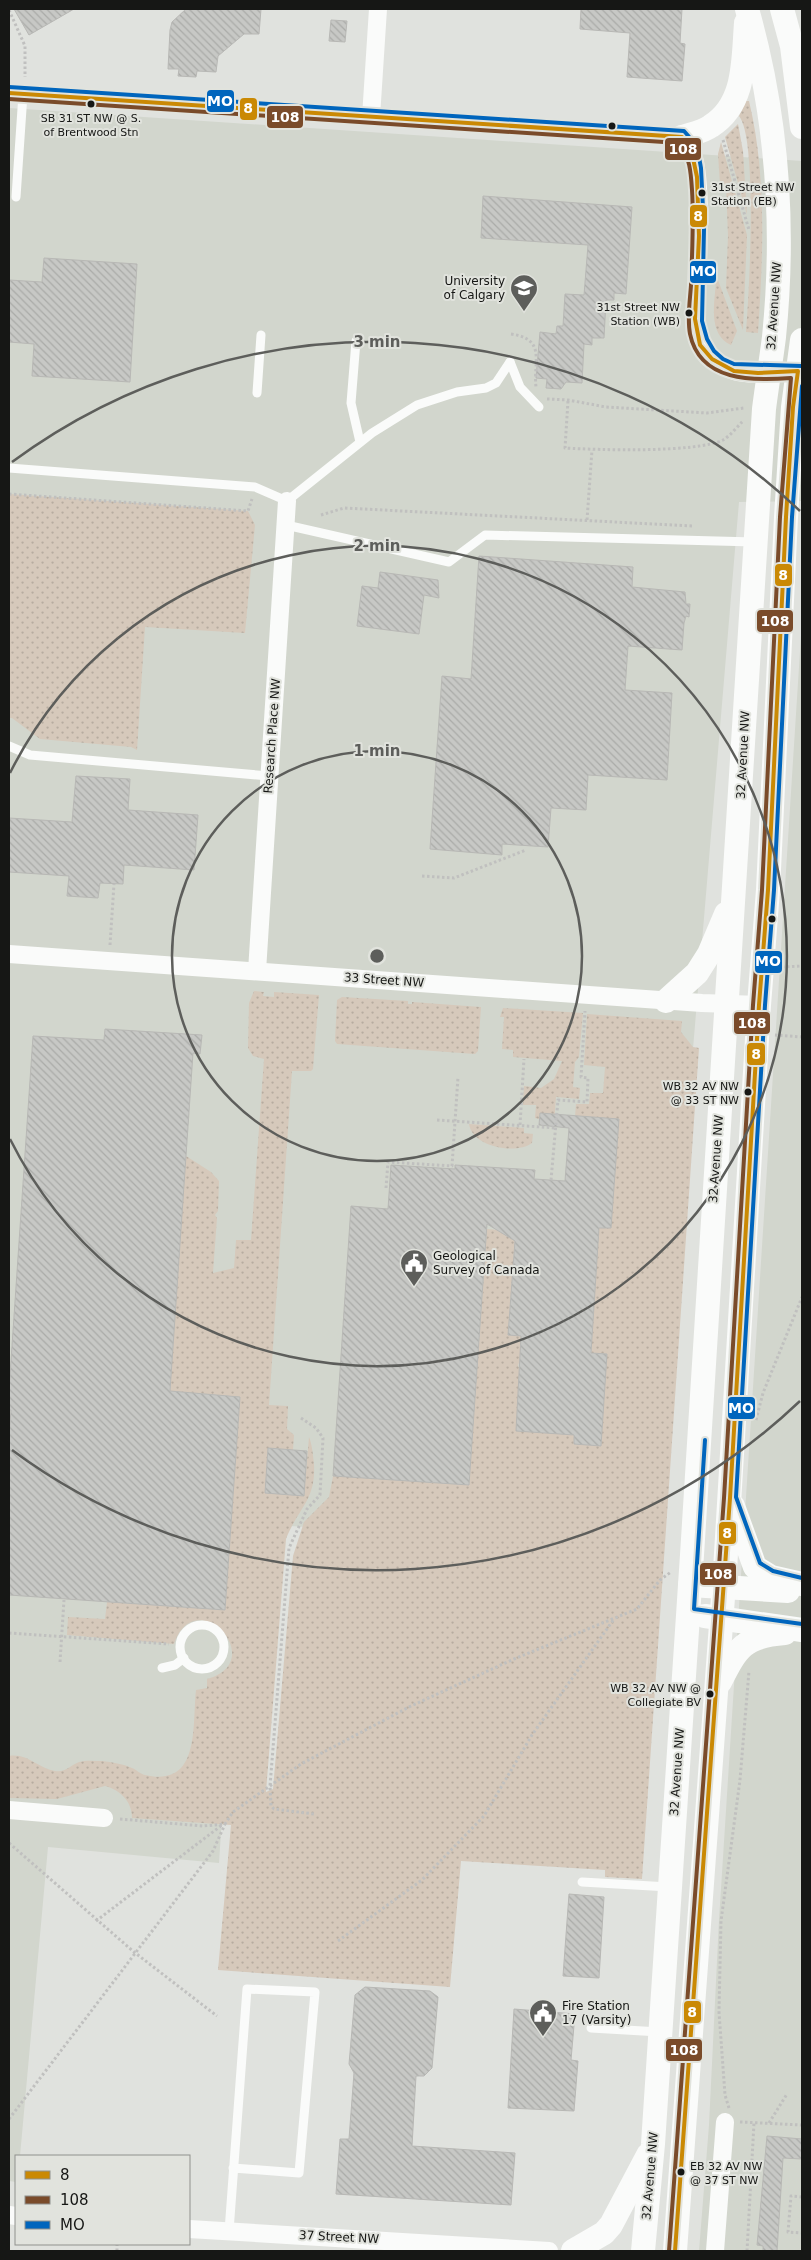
<svg xmlns="http://www.w3.org/2000/svg" width="811" height="2260" font-family="'DejaVu Sans',sans-serif">
  <style>
    .built { fill: #d2d6cd }
    .grass { fill: url(#grass-dots) }
    .building { fill: url(#building-back-hatch); stroke: #b8b8b5 }
    .lines { fill: none; stroke-linecap: round; stroke-linejoin: round }
    .path { stroke: #c0c0bf; stroke-width: 3; stroke-dasharray: 2.5 2.5; stroke-linecap: butt }
    .lane { stroke: #fafbfa; stroke-width: 9 }
    .street { stroke: #fafbfa; stroke-width: 18 }
    .secondary { stroke: #fafbfa; stroke-width: 24 }
    .bus-1-casing { stroke: #e1e3dd; stroke-width: 8 }
    .bus-2-casing { stroke: #e1e3dd; stroke-width: 8 }
    .bus-3-casing { stroke: #e1e3dd; stroke-width: 8 }
    .bus-1 { stroke: #ca8904; stroke-width: 4 }
    .bus-2 { stroke: #7a4b2a; stroke-width: 4 }
    .bus-3 { stroke: #0065bd; stroke-width: 4 }
    .ring { fill: none; stroke: #5d5e5b; stroke-width: 2.5 }
    .bus-dot { fill: #161715; stroke: #e1e3dd; stroke-width: 2 }
    .labels { text-anchor: middle; stroke-width: 4; stroke-linejoin: round; paint-order: stroke }
    .bus-label { font-size: 11px; fill: #161715; stroke: #e1e3dd; text-anchor: end }
    .poi-label { font-size: 12px; fill: #161715; stroke: #e1e3dd; text-anchor: start }
    .street-label { font-size: 12px; fill: #161715; stroke: #e1e3dd }
    .centre { fill: #5d5e5b; stroke: #e1e3dd; stroke-width: 2.5 }
    .ring-label { font-size: 15px; text-anchor: middle; font-weight: bold; fill: #5d5e5b; stroke: #e1e3dd; stroke-width: 4; stroke-linejoin: round; paint-order: stroke }
    .line-badge { stroke: #e1e3dd; stroke-width: 2 }
    .badge-label { font-size: 14px; text-anchor: middle; font-weight: bold; fill: #fff }
  </style>
  <defs>
    <pattern id="grass-dots" width="8" height="8" patternUnits="userSpaceOnUse" patternTransform="scale(1.25)"><rect width="8" height="8" fill="#d6c9bb"/><path d="M2 2h.1M6 6h.1" fill="none" stroke="#b7aca0" stroke-width="1.8" stroke-linecap="round"/></pattern>
    <pattern id="building-back-hatch" width="6" height="6" patternUnits="userSpaceOnUse" patternTransform="scale(1.25)"><rect width="6" height="6" fill="#c7c8c5"/><path d="M-1 5l2 2M0 0l6 6M5-1l2 2" fill="none" stroke="#aaaba8"/></pattern>
  </defs>
  <rect width="100%" height="100%" fill="#e0e2de"/>
  <g class="built">
    <path d="M9,108L802,161V501L739,502L651,1548L241,1523L219,1863L48,1847L20,2156H16V2182L9,2181Z"/>
    <path d="M802,620V2251H699L709,2125L719,1920Z"/>
  </g>
  <g class="grass">
    <path d="M746,101H749C767,176 763,256 758,333L746,332C749,296 758,139 739,116Z"/>
    <path d="M738,124L743,151L747,215L725,137Z"/>
    <path d="M721,142L747,235L743,330L726,288L728,236L726,185L720,184L718,154Z"/>
    <path d="M716,280H718L737,331L731,345C707,334 715,302 716,280Z"/>
    <path d="M9,494L248,511L255,525L245,633L145,627L137,750L131,747L40,739L12,718H9Z"/>
    <path d="M254,991L264,992L263,996L274,997V992L319,995L313,1069L311,1071H292L269,1405L288,1406L287,1429L294,1435L293,1450L268,1448L265,1493L304,1496L309,1437C312,1444 313,1455 314,1464C316,1501 298,1508 286,1539L266,1792L273,1789L293,1556L304,1522L329,1497L333,1476L469,1485L487,1229L511,1231L509,1238L515,1239L508,1335L526,1336L518,1366L574,1435V1444L601,1445L607,1354L591,1353L599,1230H596V1227L611,1228L619,1119L575,1116L576,1104H589L590,1093H603L605,1067L584,1065L587,1014L682,1021L681,1032L693,1047L699,1048L642,1879L605,1877V1870L461,1861L450,1987L218,1970L231,1825L132,1818C132,1801 120,1790 105,1786L57,1799L9,1798V1756C28,1753 37,1768 55,1771C65,1773 71,1765 79,1762C86,1760 95,1761 102,1761C112,1762 123,1764 132,1768C137,1770 140,1774 145,1775C201,1788 192,1725 196,1690L207,1688V1679C271,1661 195,1581 174,1644L67,1635L68,1617L105,1619L107,1602L225,1610L240,1397L170,1391L186,1156L211,1172L219,1181L218,1211L215,1215L217,1218L213,1273L234,1268L236,1240H251L264,1059L253,1056L248,1048L249,1003Z"/>
    <path d="M342,997L408,1001V1004H412V1002L481,1007L478,1051L475,1054L337,1044L335,1041L337,1000Z"/>
    <path d="M503,1008L583,1013L579,1057L575,1062L573,1087L580,1088L579,1099L556,1097L554,1125L539,1124V1119L535,1118L536,1105H523L524,1086L541,1088L554,1079L562,1061L513,1057V1050L502,1049L504,1017H500Z"/>
    <path d="M469,1124L524,1128V1133L533,1134L532,1143C516,1155 472,1147 469,1124Z"/>
  </g>
  <g class="building">
    <path d="M14,9H74L29,35Z"/>
    <path d="M186,9H261L259,34H244L218,56L216,72L197,71L196,77L178,76L179,69H168L170,30L172,22Z"/>
    <path d="M581,9H682L680,43L685,44L682,81L627,77L630,33L580,29Z"/>
    <path d="M331,20L347,21L345,42L329,41Z"/>
    <path d="M483,196L632,207L626,294L614,293V300H606L604,338H592V345L584,344L582,383L566,382L561,389L546,388L547,379L536,378L540,332L556,334L557,326H563L565,294L584,295L588,245L481,238Z"/>
    <path d="M44,258L137,264L130,382L32,376L34,344L9,342V280L42,282Z"/>
    <path d="M479,556L633,567L632,587L685,592L686,604H690L689,617L686,616L684,623L682,650L628,646L625,690L672,693L667,780L588,775L586,810L551,808L548,847L502,844V855L430,849L442,676L471,679Z"/>
    <path d="M380,572L438,580L439,598L424,595L419,634L357,626L362,586L378,588Z"/>
    <path d="M76,776L130,779L128,810L198,815L194,870L124,865L123,884L100,883L98,898L67,896L69,876L9,872V818L72,822Z"/>
    <path d="M105,1029L202,1035L200,1054L193,1053L170,1391L240,1397L225,1610L9,1595V1436L11,1410H9V1390L33,1036L104,1040Z"/>
    <path d="M540,1113L619,1119L611,1228H599L591,1353L607,1354L601,1446L574,1444V1435L516,1431L521,1336L508,1335L515,1241L487,1224L469,1485L333,1476L351,1206L388,1209L391,1165L455,1169V1165L535,1170L534,1179L565,1181L569,1128L539,1125Z"/>
    <path d="M268,1448L307,1451L304,1496L265,1493Z"/>
    <path d="M569,1894L604,1897L599,1978L563,1976Z"/>
    <path d="M365,1987L430,1991L438,1997L432,2068L424,2076H416L412,2146L515,2153L511,2205L336,2194L340,2139H349L354,2073L349,2064L355,1995Z"/>
    <path d="M514,2009L575,2014L571,2060L578,2061L574,2111L508,2108Z"/>
    <path d="M767,2136L802,2139V2159L783,2158L777,2251H763V2246L757,2245Z"/>
  </g>
  <g class="lines">
    <g class="path">
      <path d="M9,10L25,46V77"/>
      <path d="M723,140L749,230"/>
      <path d="M511,334C547,339 533,362 536,387"/>
      <path d="M547,399L568,400L606,407L707,413L744,408"/>
      <path d="M568,401L565,448C598,450 696,453 723,440C730,436 737,427 743,421"/>
      <path d="M9,494L248,511L252,499"/>
      <path d="M321,515L344,508L692,526"/>
      <path d="M587,520L592,450"/>
      <path d="M422,876L454,878L526,850"/>
      <path d="M110,945L114,884"/>
      <path d="M782,967L802,966"/>
      <path d="M775,1035L802,1037"/>
      <path d="M437,1120L556,1128"/>
      <path d="M520,1125L524,1059"/>
      <path d="M551,1180L558,1100L587,1102L588,1078L581,1077L585,1011"/>
      <path d="M386,1188L388,1162L452,1166L458,1077"/>
      <path d="M301,1418L316,1428L323,1438L320,1495L307,1509L289,1548L270,1786L271,1806L274,1809L314,1814"/>
      <path d="M756,1420L763,1393L802,1297"/>
      <path d="M9,1633L169,1644"/>
      <path d="M60,1662L64,1600"/>
      <path d="M120,1819L203,1826L225,1824L233,1812L301,1764L411,1706L514,1659L637,1609L660,1580L671,1572"/>
      <path d="M9,1843L134,1952L217,2016"/>
      <path d="M96,1921L222,1825"/>
      <path d="M338,1941L422,1880L484,1816L532,1735L614,1619"/>
      <path d="M729,2108L725,2095L719,2012L721,1921L740,1780L749,1671"/>
      <path d="M9,2119L213,1851L225,1824"/>
      <path d="M740,2122L802,2125"/>
      <path d="M769,2123L787,2094"/>
      <path d="M802,2197L791,2196L788,2232L802,2233"/>
      <path d="M117,2251V2244"/>
      <path d="M747,2251L754,2123"/>
    </g>
    <g class="lane">
      <path d="M16,197L23,94"/>
      <path d="M356,341L351,403L360,442"/>
      <path d="M510,362L520,387L539,407"/>
      <path d="M257,393L261,335"/>
      <path d="M9,468L255,487L287,501L372,433L417,405L457,392L486,388L496,383L510,362"/>
      <path d="M286,525L449,562L485,535L755,542"/>
      <path d="M9,746L30,755L269,776"/>
      <circle cx="202" cy="1647" r="22"/>
      <path d="M162,1668L175,1665L184,1658"/>
      <path d="M582,1882L669,1887"/>
      <path d="M591,2028L660,2032"/>
      <path d="M229,2231L247,1989L315,1992L299,2173L233,2168"/>
    </g>
    <g class="street">
      <path d="M9,93L682,137C685,140 689,145 691,149C703,175 698,255 697,286C696,303 693,322 698,339C704,355 718,366 734,371C755,377 781,370 802,371"/>
      <path d="M371,117L378,9"/>
      <path d="M9,954L702,1003L759,1005"/>
      <path d="M257,971L287,501"/>
      <path d="M9,1810L104,1818"/>
      <path d="M9,2215L16,2216"/>
      <path d="M189,2229L549,2251"/>
      <path d="M715,2251L725,2122"/>
    </g>
    <g class="secondary">
      <path d="M782,9L792,46L802,127"/>
      <path d="M682,137C691,134 703,132 711,126C746,104 743,60 746,23"/>
      <path d="M666,1001L697,973L709,954L726,914"/>
      <path d="M733,1506L755,1567L771,1577L802,1584"/>
      <path d="M690,1585L788,1591"/>
      <path d="M705,1616L802,1630"/>
      <path d="M720,1682C737,1648 744,1636 785,1633"/>
      <path d="M573,2251L604,2233L611,2225L648,2155"/>
      <path d="M643,2251L653,2144L692,1555L764,409C767,385 771,361 774,337C785,228 777,115 747,9"/>
      <path d="M675,2251L725,1570L759,1005L768,890L786,517L793,407L802,340"/>
    </g>
    <g class="bus-1-casing">
      <path id="bus-1" d="M9,93L682,137L691,149L697,177L699,236L695,319L700,345L712,359L734,371L758,373L798,371L793,407L786,517L768,890L759,1005L730,1498L675,2251"/>
    </g>
    <g class="bus-2-casing">
      <path id="bus-2" d="M9,99L679,143C690,156 691,174 692,190C694,221 692,253 691,285C690,301 687,318 690,334C700,382 753,381 791,378L780,517L762,890L753,1005L724,1498L669,2251"/>
    </g>
    <g class="bus-3-casing">
      <g id="bus-3">
        <path d="M9,87L684,131L697,146L701,168L704,229L702,321L707,339L714,351L723,359L734,364L802,366"/>
        <path d="M802,386L792,517L774,890L765,1005L736,1497L760,1563L773,1571L802,1578"/>
        <path d="M705,1440L694,1609L802,1624"/>
      </g>
    </g>
    <use href="#bus-1" class="bus-1"/>
    <use href="#bus-2" class="bus-2"/>
    <use href="#bus-3" class="bus-3"/>
  </g>
  <g class="ring">
    <circle cx="377" cy="956" r="205"/>
    <path d="M10 773A410 410 0 1 1 10 1139"/>
    <path d="M800 1401A614 614 0 0 1 12 1450M12 462A614 614 0 0 1 800 511"/>
  </g>
  <defs>
    <g id="university-pin" transform="scale(1.4375)"><path d="M0 17L-7.5 6A9.5 9.5 0 1 1 7.5 6Z" fill="#5d5e5b" stroke="#e1e3dd"/><path d="M0-5L7-2L0 1L-7-2ZM-4 1L0 2.5L4 1V4Q0 6-4 4Z" fill="#fff"/></g>
    <g id="civic-pin" transform="scale(1.4375)"><path d="M0 17L-7.5 6A9.5 9.5 0 1 1 7.5 6Z" fill="#5d5e5b" stroke="#e1e3dd"/><path d="M-.6-6.5H3V-4.5H.6V-3L4-1V1h2V6H-6V1h2V-1L-.6-3ZM-1.2 2.5V6h2.4V2.5Z" fill="#fff"/></g>
  </defs>
  <g fill-rule="evenodd">
    <use href="#university-pin" x="524" y="288"/>
    <use href="#civic-pin" x="414" y="1263"/>
    <use href="#civic-pin" x="543" y="2013"/>
  </g>
  <g class="bus-dot">
    <circle cx="91" cy="104" r="4.5"/>
    <circle cx="612" cy="126" r="4.5"/>
    <circle cx="702" cy="193" r="4.5"/>
    <circle cx="689" cy="313" r="4.5"/>
    <circle cx="772" cy="919" r="4.5"/>
    <circle cx="748" cy="1092" r="4.5"/>
    <circle cx="710" cy="1694" r="4.5"/>
    <circle cx="681" cy="2172" r="4.5"/>
  </g>
  <g class="labels">
    <g class="bus-label">
      <text x="91" y="122" text-anchor="middle">SB 31 ST NW @ S.<tspan x="91" dy="14">of Brentwood Stn</tspan></text>
      <text x="711" y="191" text-anchor="start">31st Street NW<tspan x="711" dy="14">Station (EB)</tspan></text>
      <text x="680" y="311">31st Street NW<tspan x="680" dy="14">Station (WB)</tspan></text>
      <text x="739" y="1090">WB 32 AV NW<tspan x="739" dy="14">@ 33 ST NW</tspan></text>
      <text x="701" y="1692">WB 32 AV NW @<tspan x="701" dy="14">Collegiate BV</tspan></text>
      <text x="690" y="2170" text-anchor="start">EB 32 AV NW<tspan x="690" dy="14">@ 37 ST NW</tspan></text>
    </g>
    <g class="poi-label">
      <text x="505" y="285" text-anchor="end">University<tspan x="505" dy="14">of Calgary</tspan></text>
      <text x="433" y="1260">Geological<tspan x="433" dy="14">Survey of Canada</tspan></text>
      <text x="562" y="2010">Fire Station<tspan x="562" dy="14">17 (Varsity)</tspan></text>
    </g>
    <g class="street-label">
      <text transform="translate(774 306) rotate(-86)" y="4">32 Avenue NW</text>
      <text transform="translate(272 736) rotate(-86)" y="4">Research Place NW</text>
      <text transform="translate(743 755) rotate(-87)" y="4">32 Avenue NW</text>
      <text transform="translate(384 980) rotate(4)" y="4">33 Street NW</text>
      <text transform="translate(716 1159) rotate(-86)" y="4">32 Avenue NW</text>
      <text transform="translate(677 1772) rotate(-86)" y="4">32 Avenue NW</text>
      <text transform="translate(650 2176) rotate(-85)" y="4">32 Avenue NW</text>
      <text transform="translate(339 2237) rotate(3)" y="4">37 Street NW</text>
    </g>
  </g>
  <circle cx="377" cy="956" r="8" class="centre"/>
  <g class="ring-label">
    <text x="377" y="347">3 min</text>
    <text x="377" y="551">2 min</text>
    <text x="377" y="756">1 min</text>
  </g>
  <g class="line-badge">
    <rect x="206" y="89" width="29" height="24" rx="5" fill="#0065bd"/>
    <rect x="239" y="97" width="19" height="24" rx="5" fill="#ca8904"/>
    <rect x="266" y="105" width="38" height="24" rx="5" fill="#7a4b2a"/>
    <rect x="664" y="137" width="38" height="24" rx="5" fill="#7a4b2a"/>
    <rect x="689" y="204" width="19" height="24" rx="5" fill="#ca8904"/>
    <rect x="689" y="260" width="28" height="24" rx="5" fill="#0065bd"/>
    <rect x="774" y="563" width="19" height="24" rx="5" fill="#ca8904"/>
    <rect x="756" y="609" width="38" height="24" rx="5" fill="#7a4b2a"/>
    <rect x="754" y="950" width="29" height="24" rx="5" fill="#0065bd"/>
    <rect x="733" y="1011" width="38" height="24" rx="5" fill="#7a4b2a"/>
    <rect x="746" y="1042" width="20" height="24" rx="5" fill="#ca8904"/>
    <rect x="727" y="1396" width="29" height="24" rx="5" fill="#0065bd"/>
    <rect x="718" y="1521" width="19" height="24" rx="5" fill="#ca8904"/>
    <rect x="699" y="1562" width="38" height="24" rx="5" fill="#7a4b2a"/>
    <rect x="683" y="2000" width="19" height="24" rx="5" fill="#ca8904"/>
    <rect x="665" y="2038" width="38" height="24" rx="5" fill="#7a4b2a"/>
  </g>
  <g class="badge-label">
    <text x="220" y="106">MO</text>
    <text x="248" y="113">8</text>
    <text x="285" y="122">108</text>
    <text x="683" y="154">108</text>
    <text x="698" y="221">8</text>
    <text x="703" y="276">MO</text>
    <text x="783" y="580">8</text>
    <text x="775" y="626">108</text>
    <text x="768" y="966">MO</text>
    <text x="752" y="1028">108</text>
    <text x="756" y="1059">8</text>
    <text x="741" y="1413">MO</text>
    <text x="727" y="1538">8</text>
    <text x="718" y="1579">108</text>
    <text x="692" y="2017">8</text>
    <text x="684" y="2055">108</text>
  </g>
  <rect width="811" height="2260" fill="none" stroke="#161715" stroke-width="20"/>
  <rect x="15" y="2155" width="175" height="90" fill="#e1e3dd" stroke="#90918d"/>
  <rect x="25" y="2171" width="25" height="8" fill="#ca8904" stroke="#90918d"/>
  <text x="60" y="2180" font-size="15" fill="#161715">8</text>
  <rect x="25" y="2196" width="25" height="8" fill="#7a4b2a" stroke="#90918d"/>
  <text x="60" y="2205" font-size="15" fill="#161715">108</text>
  <rect x="25" y="2221" width="25" height="8" fill="#0065bd" stroke="#90918d"/>
  <text x="60" y="2230" font-size="15" fill="#161715">MO</text>
</svg>
